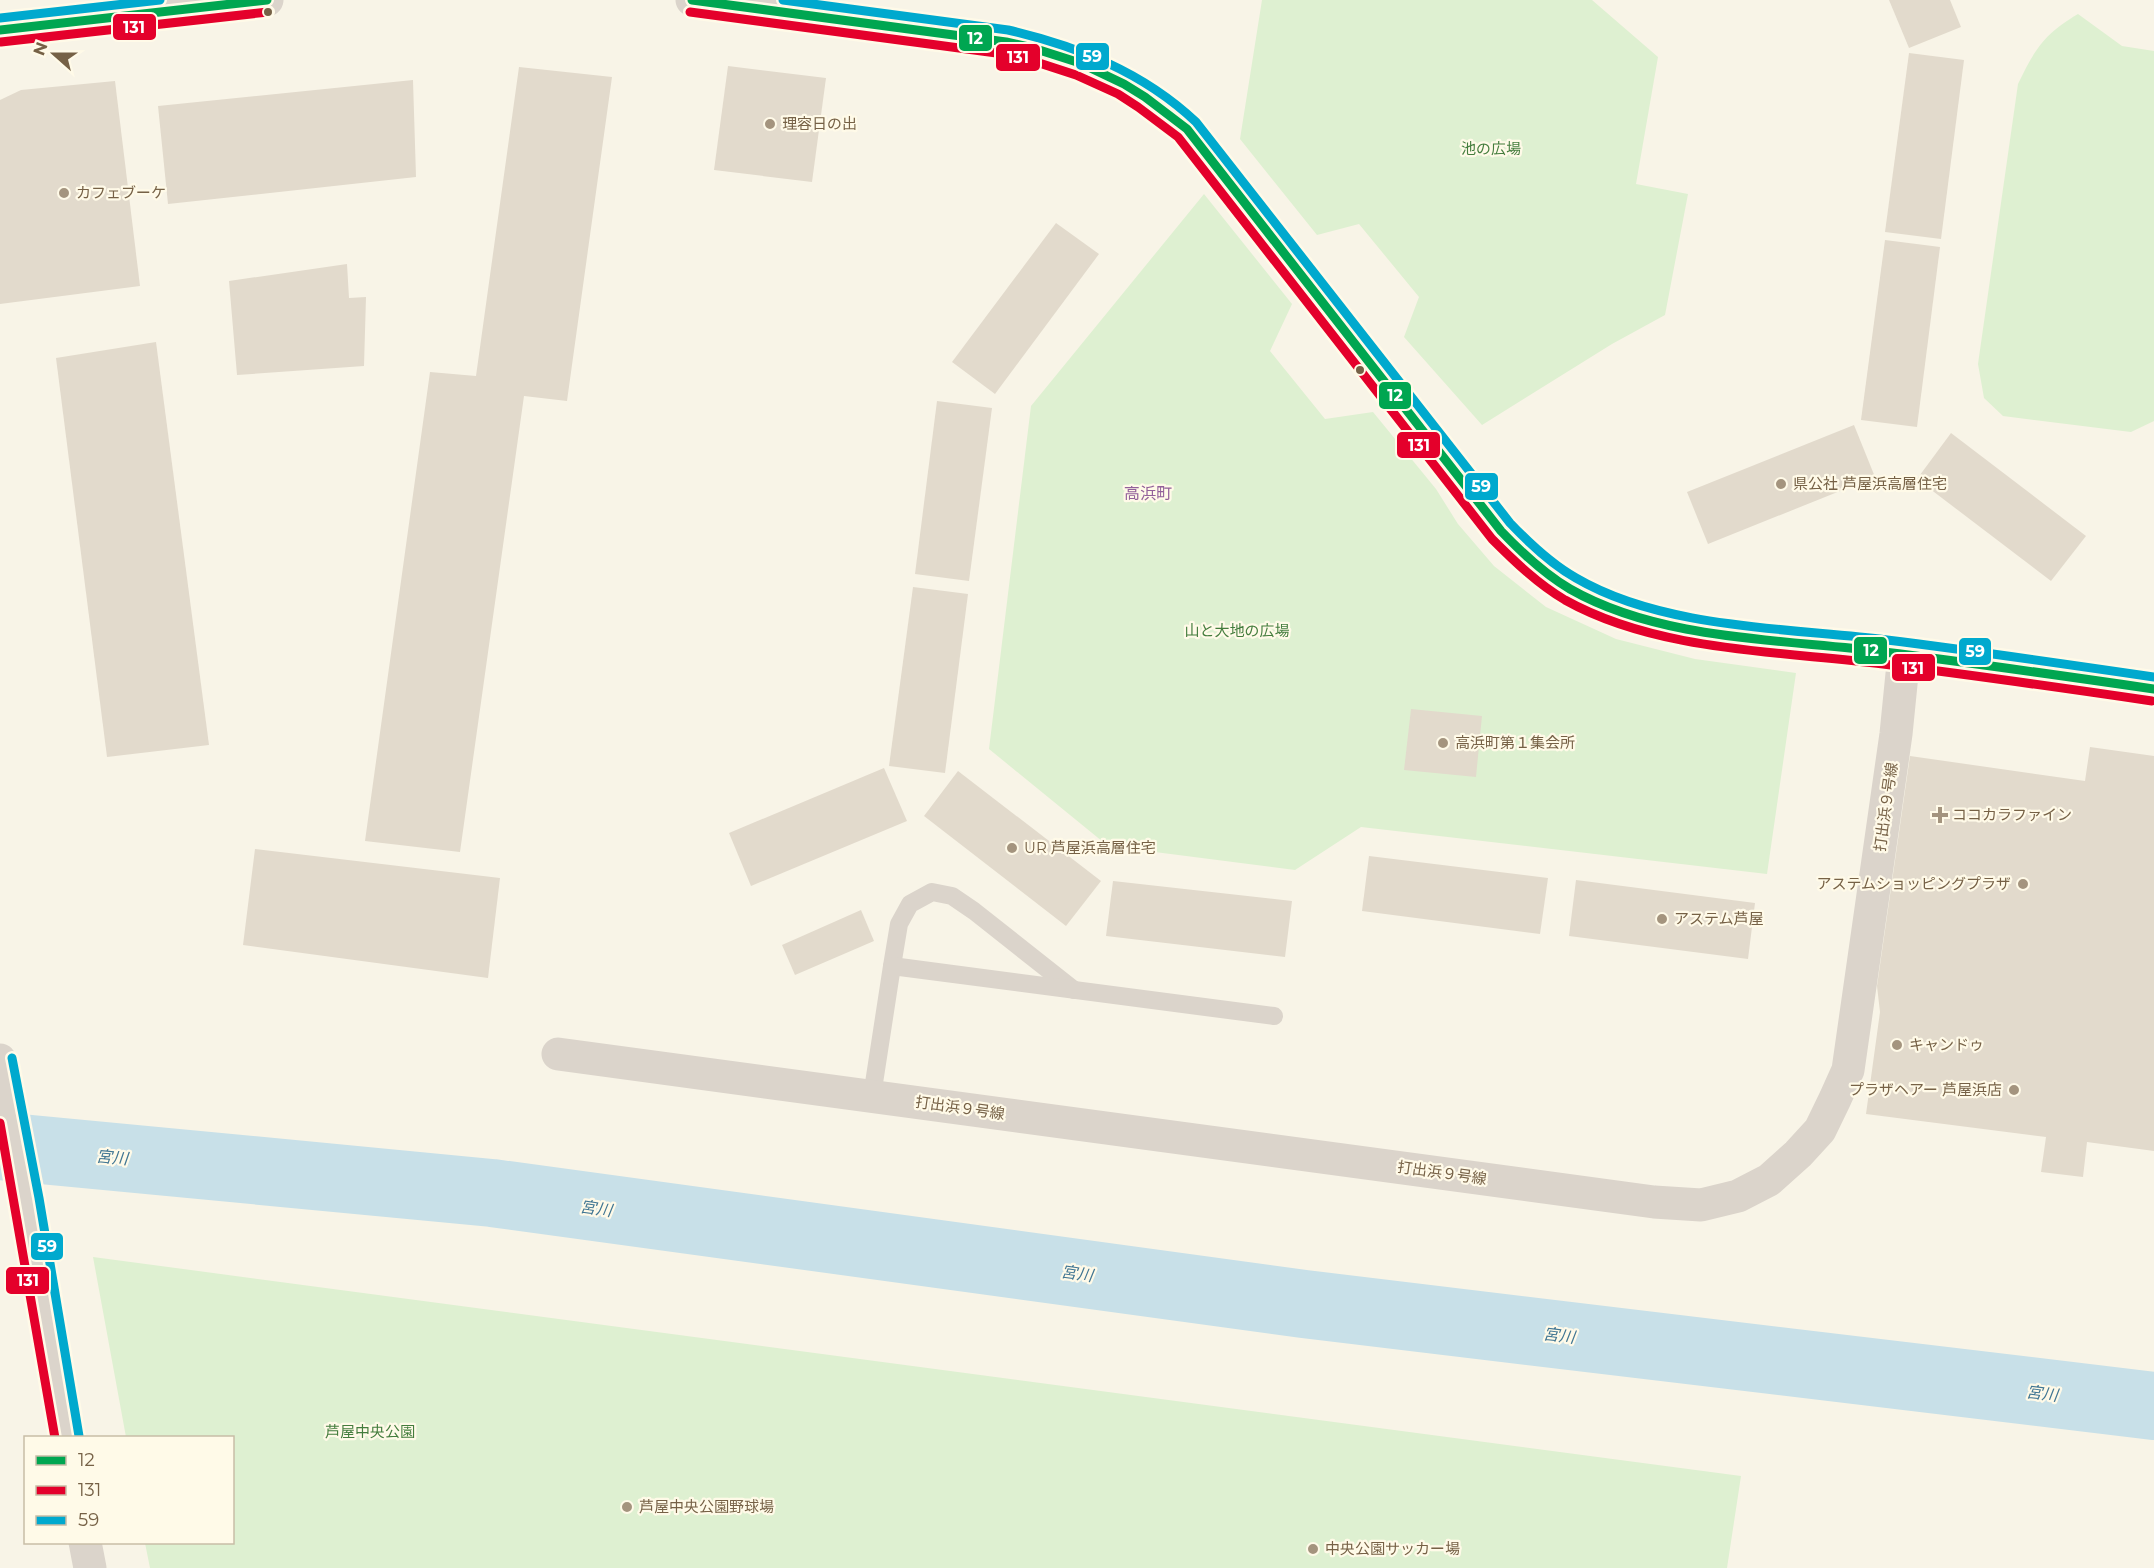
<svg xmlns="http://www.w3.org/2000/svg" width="2154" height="1568" font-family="Montserrat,'Noto Sans JP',sans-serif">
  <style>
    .green { fill: #def0d1 }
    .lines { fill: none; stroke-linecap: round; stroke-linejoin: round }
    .river { stroke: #c8e0e8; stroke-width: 68 }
    .building { fill: #e2dacc }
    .lane { stroke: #dbd4cb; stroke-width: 18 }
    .street { stroke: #dbd4cb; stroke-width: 33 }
    .secondary { stroke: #dbd4cb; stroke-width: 33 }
    .bus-1-casing { stroke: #fffae8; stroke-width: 14 }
    .bus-2-casing { stroke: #fffae8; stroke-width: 14 }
    .bus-3-casing { stroke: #fffae8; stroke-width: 14 }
    .bus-1 { stroke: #00a651; stroke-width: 9 }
    .bus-2 { stroke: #e4002b; stroke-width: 9 }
    .bus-3 { stroke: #00a9ce; stroke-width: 9 }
    .bus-dot { fill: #766146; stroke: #fffae8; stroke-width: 2 }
    .poi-dot { fill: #a4947e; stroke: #fffae8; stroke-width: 2 }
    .labels { text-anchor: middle; stroke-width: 4.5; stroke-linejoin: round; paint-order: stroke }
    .poi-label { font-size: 15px; fill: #766146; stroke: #fffae8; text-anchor: start }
    .park-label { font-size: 15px; fill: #447d3d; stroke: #fffae8 }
    .street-label { font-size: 15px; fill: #766146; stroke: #fffae8 }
    .neighbourhood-label { font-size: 16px; fill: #92619a; stroke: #fffae8 }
    .water-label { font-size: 16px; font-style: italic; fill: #417693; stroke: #fffae8 }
    .line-badge { stroke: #fffae8; stroke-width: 2 }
    .badge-label { font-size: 16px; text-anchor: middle; font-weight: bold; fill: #fff }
  </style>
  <rect width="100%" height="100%" fill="#f8f4e7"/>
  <g class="green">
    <path d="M1262,0H1592L1658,57L1636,184L1688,194L1665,315L1612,344L1482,425L1404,337L1419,297L1359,224L1317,235L1240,139Z"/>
    <path d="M2078,14L2122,46L2154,51V421L2131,432L2003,416L1984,398L1978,364L2018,84C2035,49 2044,34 2078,14Z"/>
    <path d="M1204,194L1292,304L1270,351L1325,419L1373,412L1436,489L1458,524L1494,566L1546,607L1616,639L1695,659L1796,673L1767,874L1361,827L1295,870L1108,846L989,749L1031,406Z"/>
    <path d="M93,1257L1741,1476L1727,1568H150L145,1543L232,1542V1438L126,1437Z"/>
  </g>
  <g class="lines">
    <path class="river" d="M0,1146L492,1193L1304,1304L2154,1406"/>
  </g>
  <g class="building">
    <path d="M1889,0H1950L1961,27L1909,48Z"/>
    <path d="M1909,53L1964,60L1941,239L1885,232Z"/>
    <path d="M728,66L826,78L812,182L714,170Z"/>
    <path d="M519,67L612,77L567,401L524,396L460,852L365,841L430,372L476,376Z"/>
    <path d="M413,80L416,177L168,204L158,106Z"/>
    <path d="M115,81L140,286L0,304V100L21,90Z"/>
    <path d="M1056,223L1099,254L995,394L952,362Z"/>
    <path d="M1885,240L1940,247L1917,427L1861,420Z"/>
    <path d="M347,264L349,298L366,297L364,366L237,375L229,281Z"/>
    <path d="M156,342L209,745L107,757L56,358Z"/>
    <path d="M937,401L992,408L969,581L915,574Z"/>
    <path d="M1854,425L1875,477L1708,544L1687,492Z"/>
    <path d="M1951,433L2086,536L2051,581L1917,479Z"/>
    <path d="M913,587L968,594L945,773L889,766Z"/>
    <path d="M1411,709L1482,716L1476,777L1404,770Z"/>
    <path d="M2090,747L2154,756V1151L2087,1142L2083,1177L2041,1172L2046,1137L1866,1114L1880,1012L1877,986L1910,756L2085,781Z"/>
    <path d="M884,768L907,821L751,886L729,833Z"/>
    <path d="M958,771L1101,881L1066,926L924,816Z"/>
    <path d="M255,849L500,878L488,978L243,945Z"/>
    <path d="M1369,856L1548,878L1540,934L1362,911Z"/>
    <path d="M1576,880L1755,903L1748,959L1569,936Z"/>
    <path d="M1113,881L1292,901L1285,957L1106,936Z"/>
    <path d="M861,910L874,941L795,975L782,945Z"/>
  </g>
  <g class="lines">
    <g class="lane">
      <path d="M892,966L899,924L910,904L932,892L952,896L974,911L1074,990"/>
      <path d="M872,1096L892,966L1274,1016"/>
    </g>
    <path class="street" d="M558,1054L1654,1202L1701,1205L1738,1196L1769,1180L1798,1154L1820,1130L1835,1099L1848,1070L1896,734L1904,654"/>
    <g class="secondary">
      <path d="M692,0L1006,42C1080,58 1129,79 1187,129L1501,531C1525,556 1551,580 1582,595C1663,635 1764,638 1853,648C1953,660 2054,675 2154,689"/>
      <path d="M0,30L267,0"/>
      <path d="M0,1060L27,1200L67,1438"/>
      <path d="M85,1542L90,1568"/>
    </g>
    <g class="bus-1-casing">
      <g id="bus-1">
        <path d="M692,0L1006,42L1033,48L1080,63L1124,84L1145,97L1187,129L1501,531C1522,553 1544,574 1570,589C1661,641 1783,639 1884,652C1974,663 2064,676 2154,689"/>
        <path d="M0,30L267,0"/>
      </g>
    </g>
    <g class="bus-2-casing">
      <g id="bus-2">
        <path d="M690,12L1004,54L1030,60L1076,75L1118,94L1138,107L1178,137L1492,539C1515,562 1538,584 1565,600C1658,652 1780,651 1883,664C1973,675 2063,688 2152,701"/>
        <path d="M1,42L268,12"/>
        <path d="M0,1123L55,1438"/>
      </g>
    </g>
    <g class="bus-3-casing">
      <g id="bus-3">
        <path d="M783,0L1008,30C1077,46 1143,72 1196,122L1510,523C1530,544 1551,564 1576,578C1663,629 1789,628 1887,640C1976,651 2065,664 2154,677"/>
        <path d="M0,18L160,0"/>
        <path d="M12,1058L39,1198L79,1436"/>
      </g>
    </g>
    <use href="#bus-1" class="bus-1"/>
    <use href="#bus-2" class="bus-2"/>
    <use href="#bus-3" class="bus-3"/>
  </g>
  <g class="bus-dot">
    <circle cx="268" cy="12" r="5"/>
    <circle cx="1360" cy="370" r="5"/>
  </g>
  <g class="poi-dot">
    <circle cx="770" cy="124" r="6"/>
    <circle cx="64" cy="193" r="6"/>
    <circle cx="1781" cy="484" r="6"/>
    <circle cx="1443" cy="743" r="6"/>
    <path d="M1937 806h6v6h6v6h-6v6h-6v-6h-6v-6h6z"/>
    <circle cx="1012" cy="848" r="6"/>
    <circle cx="2023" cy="884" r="6"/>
    <circle cx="1662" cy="919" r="6"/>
    <circle cx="1897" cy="1045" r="6"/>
    <circle cx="2014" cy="1090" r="6"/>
    <circle cx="627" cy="1507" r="6"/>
    <circle cx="1313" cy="1549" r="6"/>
  </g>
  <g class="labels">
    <g class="poi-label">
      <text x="782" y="129">理容日の出</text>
      <text x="76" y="198">カフェブーケ</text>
      <text x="1793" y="489">県公社 芦屋浜高層住宅</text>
      <text x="1455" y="748">高浜町第１集会所</text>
      <text x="1952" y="820">ココカラファイン</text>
      <text x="1024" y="853">UR 芦屋浜高層住宅</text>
      <text x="2011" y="889" text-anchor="end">アステムショッピングプラザ</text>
      <text x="1674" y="924">アステム芦屋</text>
      <text x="1909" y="1050">キャンドゥ</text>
      <text x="2002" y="1095" text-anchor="end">プラザヘアー 芦屋浜店</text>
      <text x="639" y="1512">芦屋中央公園野球場</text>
      <text x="1325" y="1554">中央公園サッカー場</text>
    </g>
    <g class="park-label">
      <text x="1491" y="154">池の広場</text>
      <text x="1237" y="636">山と大地の広場</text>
      <text x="370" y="1437">芦屋中央公園</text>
    </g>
    <g class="street-label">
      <text transform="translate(1886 807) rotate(-82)" y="5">打出浜９号線</text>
      <text transform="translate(960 1108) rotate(8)" y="5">打出浜９号線</text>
      <text transform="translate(1442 1173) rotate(8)" y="5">打出浜９号線</text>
    </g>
    <g class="neighbourhood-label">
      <text x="1148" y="499">高浜町</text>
    </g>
    <g class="water-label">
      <text transform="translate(112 1157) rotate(5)" y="6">宮川</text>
      <text transform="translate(596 1208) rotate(8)" y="6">宮川</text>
      <text transform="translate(1077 1273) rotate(8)" y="6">宮川</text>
      <text transform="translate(1559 1335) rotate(7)" y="6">宮川</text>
      <text transform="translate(2042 1393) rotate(7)" y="6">宮川</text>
    </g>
  </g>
  <g class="line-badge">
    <rect x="112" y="13" width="45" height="28" rx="6" fill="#e4002b"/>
    <rect x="958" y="24" width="35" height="28" rx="6" fill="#00a651"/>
    <rect x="1075" y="42" width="35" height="29" rx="6" fill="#00a9ce"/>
    <rect x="995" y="43" width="46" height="29" rx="6" fill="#e4002b"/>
    <rect x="1378" y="381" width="34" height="29" rx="6" fill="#00a651"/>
    <rect x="1396" y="431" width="45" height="28" rx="6" fill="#e4002b"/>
    <rect x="1464" y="472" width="35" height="29" rx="6" fill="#00a9ce"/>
    <rect x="1853" y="636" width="35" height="29" rx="6" fill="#00a651"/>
    <rect x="1958" y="637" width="34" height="29" rx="6" fill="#00a9ce"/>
    <rect x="1891" y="653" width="45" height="29" rx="6" fill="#e4002b"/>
    <rect x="30" y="1232" width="34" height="29" rx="6" fill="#00a9ce"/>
    <rect x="5" y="1266" width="45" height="29" rx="6" fill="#e4002b"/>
  </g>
  <g class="badge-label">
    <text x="134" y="33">131</text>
    <text x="975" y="44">12</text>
    <text x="1092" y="62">59</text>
    <text x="1018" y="63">131</text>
    <text x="1395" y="401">12</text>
    <text x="1419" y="451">131</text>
    <text x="1481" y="492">59</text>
    <text x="1871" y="656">12</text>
    <text x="1975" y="657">59</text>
    <text x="1913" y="674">131</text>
    <text x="47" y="1252">59</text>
    <text x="28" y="1286">131</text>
  </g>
  <rect x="24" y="1436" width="210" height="108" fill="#fffae8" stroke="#c8bda7" stroke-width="1.5"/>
  <rect x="36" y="1456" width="30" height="9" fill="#00a651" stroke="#c8bda7" stroke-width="1.5"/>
  <text x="78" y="1466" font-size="18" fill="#766146">12</text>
  <rect x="36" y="1486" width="30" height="9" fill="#e4002b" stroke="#c8bda7" stroke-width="1.5"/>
  <text x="78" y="1496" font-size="18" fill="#766146">131</text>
  <rect x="36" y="1516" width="30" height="9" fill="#00a9ce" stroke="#c8bda7" stroke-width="1.5"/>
  <text x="78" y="1526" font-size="18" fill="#766146">59</text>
  <g transform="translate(54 54) rotate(291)" stroke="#fffae8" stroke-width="4.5" paint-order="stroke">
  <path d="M0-4.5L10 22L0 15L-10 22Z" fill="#766146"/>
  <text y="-9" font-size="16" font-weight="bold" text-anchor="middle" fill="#766146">N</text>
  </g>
</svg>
